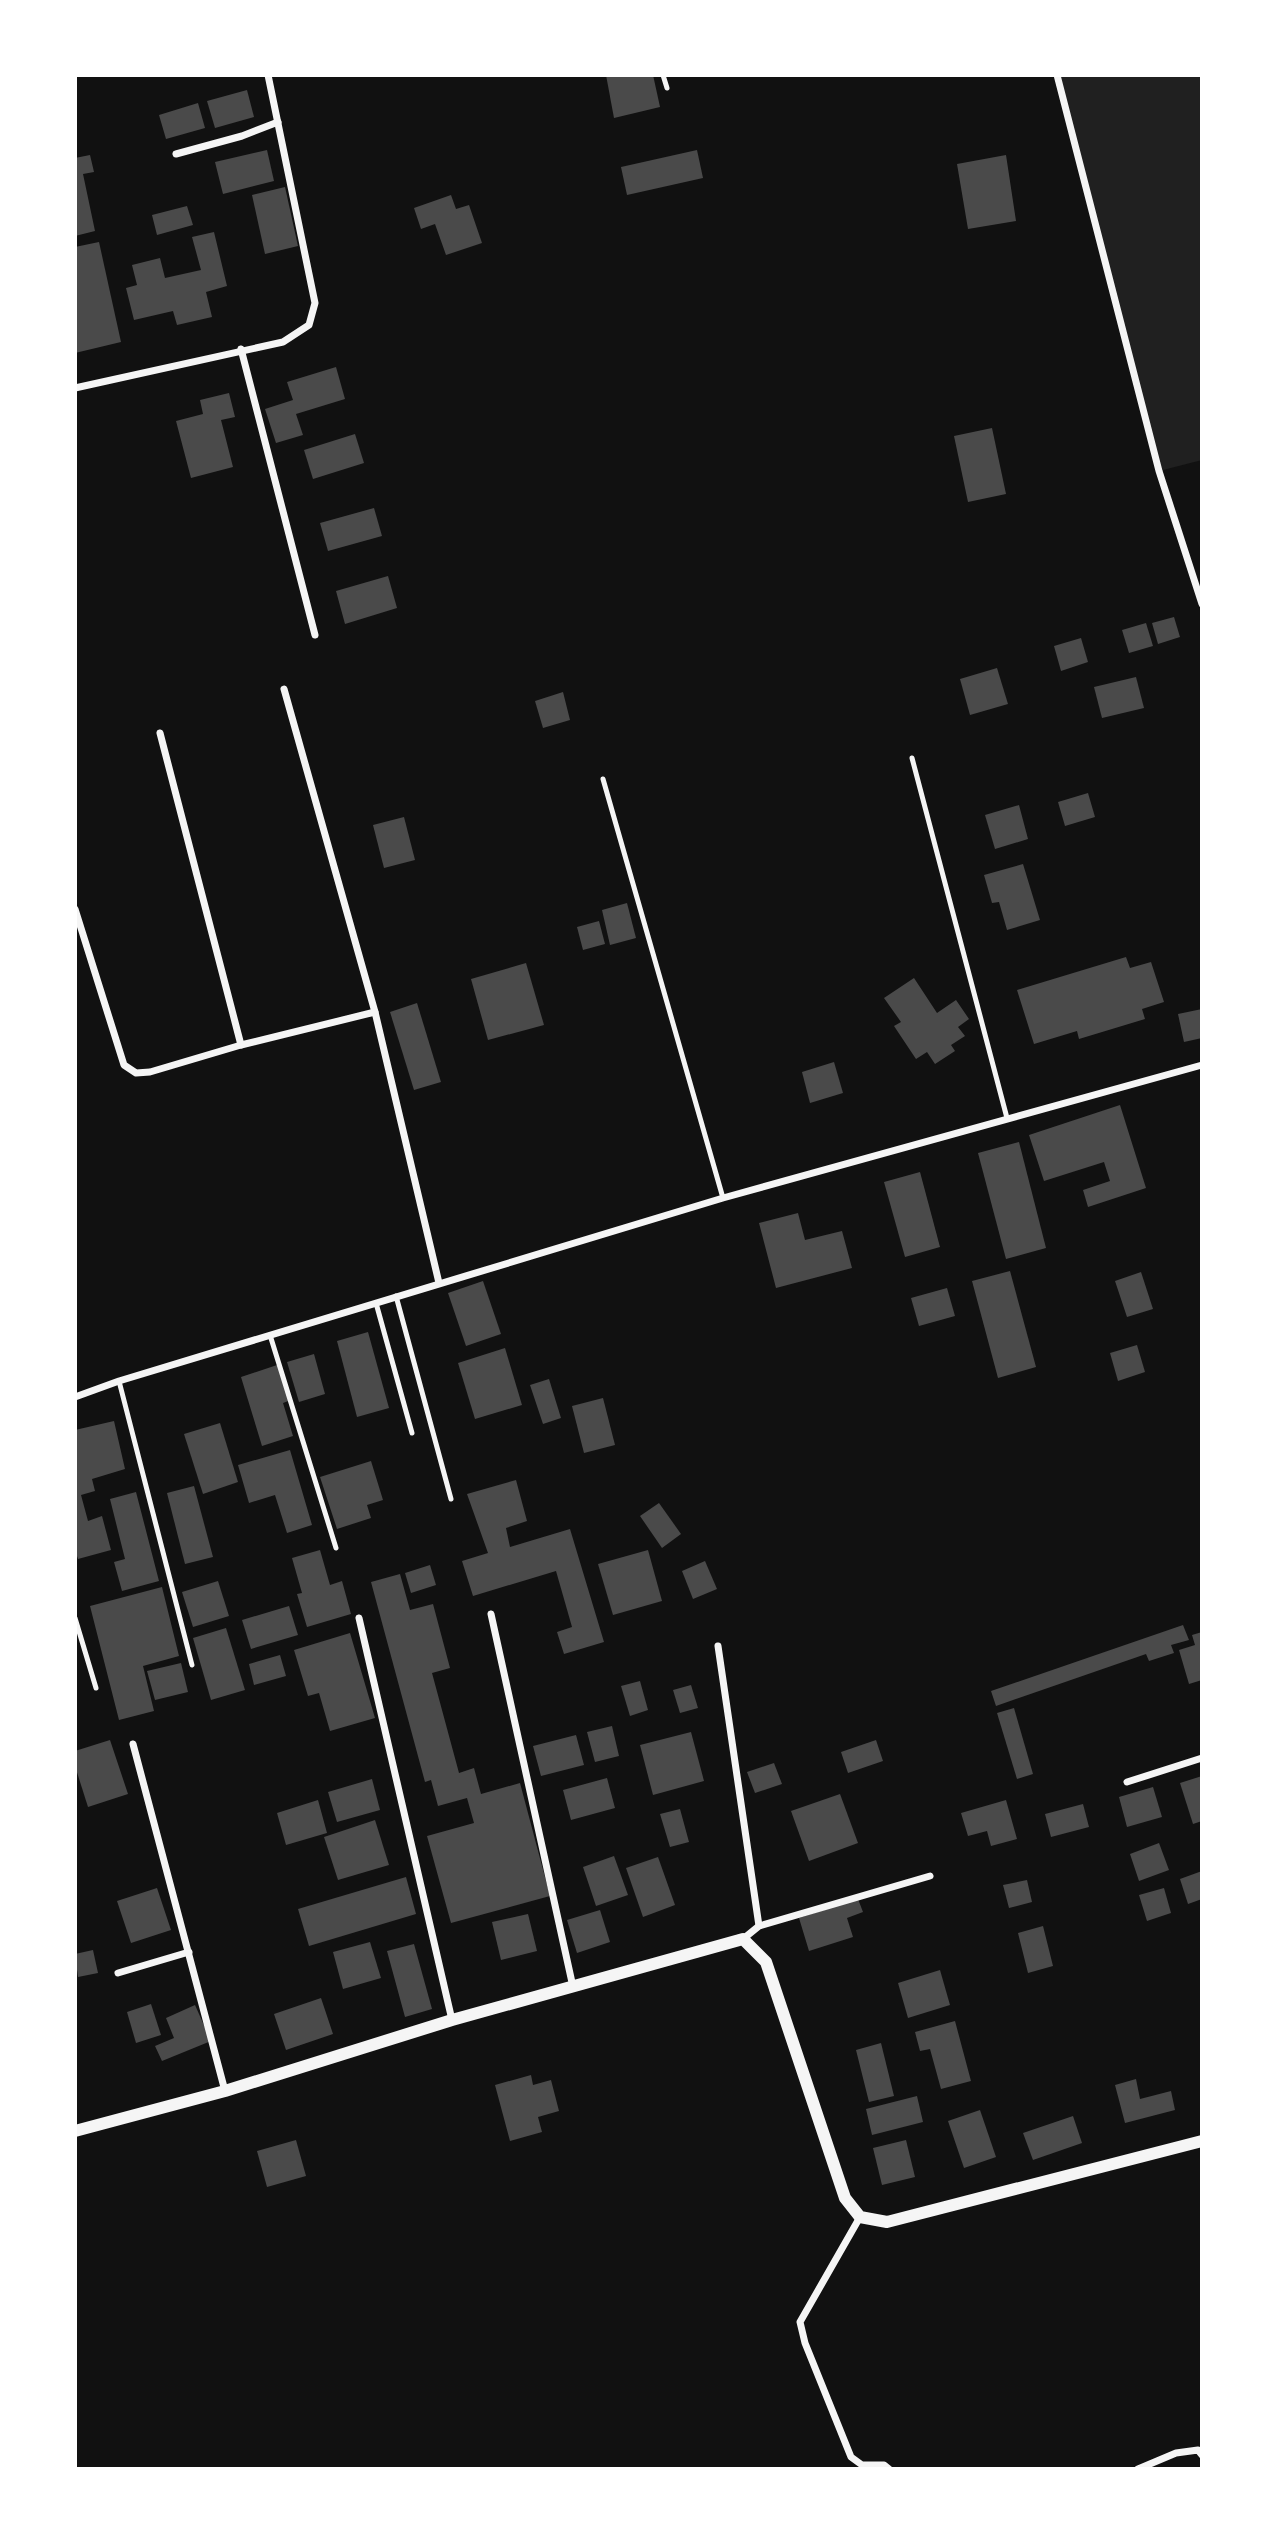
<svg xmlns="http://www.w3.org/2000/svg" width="1277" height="2544" font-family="Montserrat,sans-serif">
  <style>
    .green { fill: #202020 }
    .building { fill: #4a4a4a }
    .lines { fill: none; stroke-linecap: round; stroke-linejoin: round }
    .service { stroke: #f5f5f5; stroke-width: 5 }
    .minor { stroke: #f5f5f5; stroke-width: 7 }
    .tertiary { stroke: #f5f5f5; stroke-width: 12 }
  </style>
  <rect width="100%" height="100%" fill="#111"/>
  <path class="green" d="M1057,75H1202V460L1159,471Z"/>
  <g class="building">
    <path d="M606,75H653L660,107L614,118Z"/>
    <path d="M247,90L254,117L215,128L207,101Z"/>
    <path d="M198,103L205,128L166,139L159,115Z"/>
    <path d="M267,150L274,181L223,194L215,162Z"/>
    <path d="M697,150L703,178L627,195L621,167Z"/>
    <path d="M90,155L94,172L83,174L95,231L75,236V158Z"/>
    <path d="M1006,155L1016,221L968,229L957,164Z"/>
    <path d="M285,187L298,246L265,254L252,195Z"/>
    <path d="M451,195L456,209L469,205L482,243L446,255L435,224L421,229L414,208Z"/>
    <path d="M187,206L193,225L157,235L152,215Z"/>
    <path d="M214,232L227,286L206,292L212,317L177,325L173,311L134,320L126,288L137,285L132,265L160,258L165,278L201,270L192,237Z"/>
    <path d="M99,242L121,342L75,353V247Z"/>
    <path d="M336,367L345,399L296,414L303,435L276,443L265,409L293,400L287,382Z"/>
    <path d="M229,393L235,417L221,420L233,467L191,478L176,421L203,414L200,400Z"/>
    <path d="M992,428L1006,494L968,502L954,436Z"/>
    <path d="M355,434L364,463L313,479L304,450Z"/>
    <path d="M374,508L382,536L328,551L320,523Z"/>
    <path d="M388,576L397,608L345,624L336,591Z"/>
    <path d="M1174,617L1180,637L1158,644L1152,623Z"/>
    <path d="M1146,623L1153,646L1129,653L1122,630Z"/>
    <path d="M1081,638L1088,662L1061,671L1054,646Z"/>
    <path d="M997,668L1008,704L970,715L960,679Z"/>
    <path d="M1136,677L1144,708L1102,718L1094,687Z"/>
    <path d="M563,692L570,720L543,728L535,701Z"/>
    <path d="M1088,793L1095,817L1065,826L1058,802Z"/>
    <path d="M1019,805L1028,839L995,849L985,815Z"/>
    <path d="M404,817L415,860L384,868L373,825Z"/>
    <path d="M1023,864L1040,920L1007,930L999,902L992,903L984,875Z"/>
    <path d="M627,903L636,938L610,945L602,910Z"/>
    <path d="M599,921L605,944L583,950L577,927Z"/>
    <path d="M1126,957L1130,968L1151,962L1164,1002L1142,1009L1145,1019L1079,1039L1077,1031L1034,1044L1017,990Z"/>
    <path d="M526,963L544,1025L488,1040L471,979Z"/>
    <path d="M914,978L937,1013L956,1000L969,1019L958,1027L965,1036L951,1045L955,1051L935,1064L927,1052L916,1059L894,1026L901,1022L884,998Z"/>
    <path d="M417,1003L441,1082L414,1090L390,1012Z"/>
    <path d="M1202,1009V1038L1184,1042L1178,1014Z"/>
    <path d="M834,1062L843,1093L810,1103L802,1072Z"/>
    <path d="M1120,1105L1146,1188L1088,1207L1083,1190L1110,1181L1104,1162L1044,1181L1029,1135Z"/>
    <path d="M1019,1142L1046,1248L1006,1259L978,1153Z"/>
    <path d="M920,1172L940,1247L905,1257L884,1182Z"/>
    <path d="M798,1213L805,1240L842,1231L852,1268L776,1288L759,1223Z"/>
    <path d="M1010,1271L1036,1367L998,1378L972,1281Z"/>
    <path d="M1141,1272L1153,1309L1127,1317L1115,1281Z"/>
    <path d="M483,1281L501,1334L466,1346L448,1293Z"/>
    <path d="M947,1288L955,1316L919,1326L911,1298Z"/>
    <path d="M368,1332L389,1408L357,1417L337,1341Z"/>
    <path d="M1137,1345L1145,1372L1118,1381L1110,1353Z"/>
    <path d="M505,1348L522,1405L475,1419L458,1363Z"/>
    <path d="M314,1354L325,1394L299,1402L287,1362Z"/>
    <path d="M280,1364L291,1400L283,1403L293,1436L262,1446L241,1377Z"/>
    <path d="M549,1379L561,1418L543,1424L530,1385Z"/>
    <path d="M603,1398L615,1445L584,1453L572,1406Z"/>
    <path d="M114,1421L125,1469L92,1479L95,1491L81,1495L88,1521L102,1516L111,1550L78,1559L75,1550V1430Z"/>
    <path d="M220,1423L238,1482L203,1494L184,1434Z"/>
    <path d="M290,1450L312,1525L287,1533L275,1495L249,1503L238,1465Z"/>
    <path d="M371,1461L383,1500L367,1505L371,1518L337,1529L320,1477Z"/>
    <path d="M516,1480L527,1521L506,1528L510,1547L570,1529L604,1642L564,1654L557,1632L572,1627L556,1571L473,1596L462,1561L488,1553L467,1494Z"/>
    <path d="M194,1486L213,1557L185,1564L167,1493Z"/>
    <path d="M136,1492L159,1581L122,1591L114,1562L125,1559L110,1499Z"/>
    <path d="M659,1503L681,1534L662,1548L640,1516Z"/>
    <path d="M320,1550L330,1585L342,1581L351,1614L307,1627L297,1594L302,1593L292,1558Z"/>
    <path d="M648,1550L662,1601L613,1615L598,1564Z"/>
    <path d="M705,1561L717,1589L693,1599L682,1571Z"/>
    <path d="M430,1565L436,1585L411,1593L405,1573Z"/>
    <path d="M400,1574L410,1610L433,1604L450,1668L432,1673L459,1773L474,1768L481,1794L520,1783L550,1896L451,1923L427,1836L474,1823L467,1798L438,1806L431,1780L425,1782L371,1582Z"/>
    <path d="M218,1581L229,1616L193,1627L182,1592Z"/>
    <path d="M162,1587L179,1656L143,1666L154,1711L119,1720L90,1606Z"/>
    <path d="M289,1606L298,1635L251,1649L242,1620Z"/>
    <path d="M1183,1625L1189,1640L1171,1645L1174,1653L1149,1661L1146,1654L996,1706L991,1691Z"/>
    <path d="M226,1628L245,1690L211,1700L193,1638Z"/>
    <path d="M1202,1632V1680L1189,1684L1179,1650L1195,1645L1192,1635Z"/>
    <path d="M350,1633L375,1718L330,1731L319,1693L308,1696L294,1650Z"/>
    <path d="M280,1655L286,1676L254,1685L249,1664Z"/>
    <path d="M181,1663L188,1692L155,1700L147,1671Z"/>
    <path d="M640,1681L648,1710L630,1716L621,1686Z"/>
    <path d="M691,1685L698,1708L680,1713L673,1690Z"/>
    <path d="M1014,1708L1033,1774L1017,1779L997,1713Z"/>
    <path d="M612,1726L619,1756L595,1762L587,1732Z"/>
    <path d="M691,1732L704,1781L653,1795L640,1745Z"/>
    <path d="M576,1735L584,1765L541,1776L533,1746Z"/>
    <path d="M110,1740L128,1794L88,1807L75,1766V1751Z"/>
    <path d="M876,1740L883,1761L848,1773L841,1752Z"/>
    <path d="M774,1763L782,1784L755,1793L747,1772Z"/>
    <path d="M1202,1776V1821L1193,1824L1180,1783Z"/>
    <path d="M607,1778L615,1808L571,1820L563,1790Z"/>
    <path d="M372,1779L380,1810L337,1822L328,1792Z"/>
    <path d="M1153,1787L1162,1817L1127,1827L1119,1797Z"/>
    <path d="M840,1794L858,1843L809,1861L791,1811Z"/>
    <path d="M318,1800L327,1833L286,1845L277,1813Z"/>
    <path d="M1006,1800L1017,1839L991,1846L987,1831L968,1836L961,1813Z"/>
    <path d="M1083,1804L1089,1827L1051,1837L1045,1814Z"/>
    <path d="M680,1809L689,1842L670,1847L660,1814Z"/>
    <path d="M375,1820L389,1865L338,1880L324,1837Z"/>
    <path d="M1159,1843L1169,1870L1139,1881L1130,1854Z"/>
    <path d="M614,1856L628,1895L596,1906L583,1867Z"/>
    <path d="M658,1857L675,1905L643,1917L626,1868Z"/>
    <path d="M1202,1871V1899L1188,1904L1180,1879Z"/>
    <path d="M406,1877L416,1914L309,1946L298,1909Z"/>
    <path d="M1027,1880L1032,1902L1009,1908L1003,1885Z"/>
    <path d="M157,1888L171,1930L131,1943L117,1901Z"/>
    <path d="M1164,1888L1171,1913L1147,1921L1139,1895Z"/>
    <path d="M858,1899L863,1912L847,1918L853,1937L809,1951L799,1918Z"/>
    <path d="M600,1910L610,1942L577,1953L567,1920Z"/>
    <path d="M528,1914L537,1951L501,1960L492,1922Z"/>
    <path d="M1043,1926L1053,1966L1028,1973L1018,1933Z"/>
    <path d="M370,1942L381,1978L343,1989L333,1952Z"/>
    <path d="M414,1944L432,2009L405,2017L387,1951Z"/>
    <path d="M93,1950L98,1973L78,1977L75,1954Z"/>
    <path d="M940,1970L950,2005L908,2018L898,1983Z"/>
    <path d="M321,1998L333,2034L286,2050L274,2014Z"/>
    <path d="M151,2004L161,2035L136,2043L127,2012Z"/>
    <path d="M195,2005L211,2041L162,2061L155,2046L174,2038L166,2018Z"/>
    <path d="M955,2021L971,2081L941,2089L930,2049L920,2051L915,2032Z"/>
    <path d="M881,2043L894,2096L869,2102L856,2050Z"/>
    <path d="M531,2075L533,2085L551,2080L559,2111L538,2117L542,2132L510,2141L495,2085Z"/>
    <path d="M1136,2079L1140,2099L1171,2091L1175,2110L1125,2123L1115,2085Z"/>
    <path d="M917,2096L923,2122L872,2135L866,2109Z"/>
    <path d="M980,2110L996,2157L964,2168L948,2121Z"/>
    <path d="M1073,2116L1082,2143L1033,2160L1023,2133Z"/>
    <path d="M296,2140L306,2176L267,2187L257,2151Z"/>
    <path d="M906,2140L915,2177L882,2185L873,2148Z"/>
  </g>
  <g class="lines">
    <g class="service">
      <path d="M663,75L667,88"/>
      <path d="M912,758L1007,1118"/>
      <path d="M603,779L723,1198"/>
      <path d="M396,1296L451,1499"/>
      <path d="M376,1303L412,1433"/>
      <path d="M270,1335L336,1548"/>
      <path d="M119,1381L192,1665"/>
      <path d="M75,1618L96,1688"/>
    </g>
    <g class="minor">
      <path d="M1057,75L1159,471L1202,604"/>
      <path d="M176,154L242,136L278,122"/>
      <path d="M241,349L315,635"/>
      <path d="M75,388L283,342L309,325L315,303L268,75"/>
      <path d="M284,689L375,1012L439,1283"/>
      <path d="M160,733L241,1045"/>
      <path d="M75,909L124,1065L136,1073L150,1072L241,1045L375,1012"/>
      <path d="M75,1397L119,1381L723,1198L1202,1065"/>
      <path d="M491,1614L573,1987"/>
      <path d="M359,1618L452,2020"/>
      <path d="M718,1646L759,1926"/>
      <path d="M133,1744L225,2091"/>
      <path d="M1127,1782L1202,1758"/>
      <path d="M743,1939L759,1926L930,1876"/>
      <path d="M118,1973L189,1952"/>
      <path d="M860,2217L800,2322L805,2343L851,2457L862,2465H884L889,2469"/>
      <path d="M1138,2469L1176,2453L1198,2450L1202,2455"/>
    </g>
    <path class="tertiary" d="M75,2131L225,2091L452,2020L743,1939L766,1962L845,2198L860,2217L887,2222L1202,2141"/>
  </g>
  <rect width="1277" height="2544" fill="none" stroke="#ffffff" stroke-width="154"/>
</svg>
